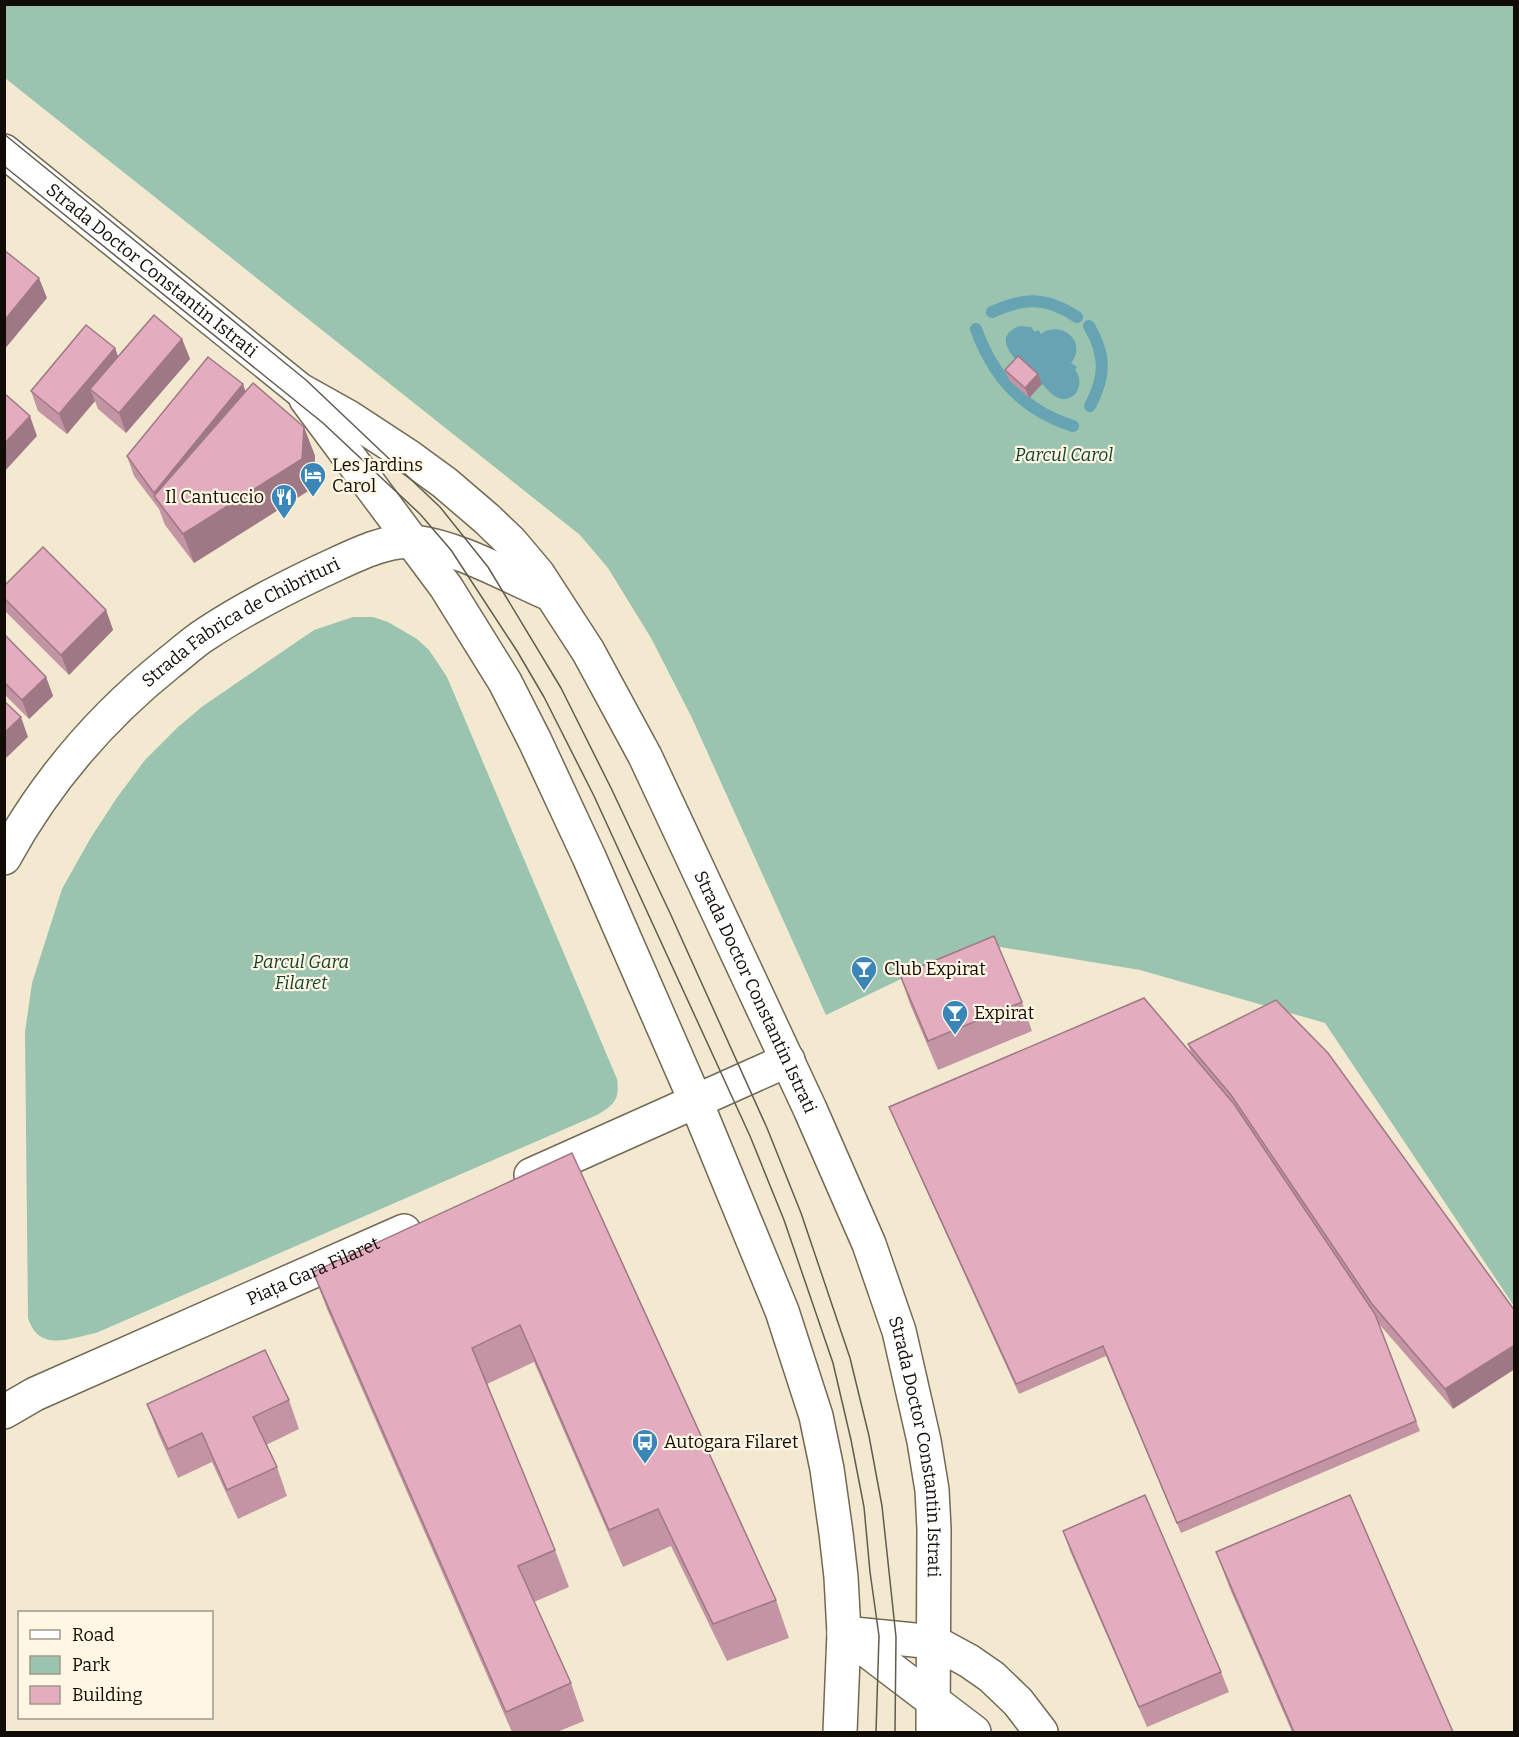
<svg xmlns="http://www.w3.org/2000/svg" width="1519" height="1737" font-family="Bitter,serif">
  <style>
    .green { fill: #9ac4b0 }
    .water { fill: #66a4b4 }
    .lines { fill: none; stroke-linecap: round; stroke-linejoin: round }
    .stream { stroke: #66a4b4; stroke-width: 12 }
    .street-casing { stroke: #726954; stroke-width: 36 }
    .secondary-casing { stroke: #726954; stroke-width: 36 }
    .street { stroke: #fff; stroke-width: 33 }
    .secondary { stroke: #fff; stroke-width: 33 }
    .tram { stroke: #625c4f; stroke-width: 1.5 }
    .wall { fill: #c394a4 }
    .shaded-wall { fill: #9f7886 }
    .building { fill: #e3acbf; stroke: #9f7886; stroke-width: 1.5 }
    .labels { text-anchor: middle; stroke-width: 4.5; stroke-linejoin: round; paint-order: stroke }
    .street-label { font-size: 18px; fill: #110d06; stroke: #fff6e3 }
    .park-label { font-size: 18px; font-style: italic; fill: #103f2d; stroke: #fff6e3 }
    .poi-label { font-size: 18px; fill: #110d06; stroke: #fff6e3; text-anchor: start }
  </style>
  <rect width="100%" height="100%" fill="#f3e9d1"/>
  <g class="green">
    <path d="M4,5H1514V1306L1325,1023L1140,970L976,943L826,1015L691,716L651,638L608,568L580,535L5,78Z"/>
    <path d="M353,617H373L388,622L417,639L429,650L447,677L617,1079C620,1100 614,1105 597,1115L96,1333C70,1338 39,1353 28,1318L25,1032L32,983L62,889L90,839L116,799L145,760L178,727L203,706L314,630Z"/>
  </g>
  <path class="water" d="M1019,326L1031,327L1035,332L1038,330L1041,334C1062,319 1088,343 1071,363L1077,367L1075,370C1084,380 1079,400 1062,399C1054,398 1048,390 1042,384L1029,398L1009,380L1022,366C1010,354 994,336 1019,326Z"/>
  <g class="lines">
    <g class="stream">
      <path d="M992,312C1025,297 1047,297 1077,317"/>
      <path d="M1089,326C1106,355 1106,376 1090,406"/>
      <path d="M976,329C993,377 1024,411 1073,426"/>
    </g>
    <g class="street-casing">
      <g id="street">
        <path d="M531,1175L788,1060"/>
        <path id="s1" d="M4,1412L35,1394L404,1231"/>
      </g>
    </g>
    <g class="secondary-casing">
      <g id="secondary">
        <path id="s2" d="M4,151L300,390L350,418L408,456L445,483L487,519L511,542L538,574L588,651L645,756L810,1109L869,1244L899,1331L924,1441L932,1490L934,1529L933,1732"/>
        <path d="M306,399L446,587L505,682L535,741L589,857L696,1102L782,1311L816,1416L827,1469L836,1533L841,1577L844,1633L840,1732"/>
        <path id="s3" d="M4,858C46,781 101,717 170,662C182,653 193,642 206,634C242,610 281,590 321,571C348,559 385,538 415,542C458,547 510,577 550,594"/>
        <path d="M844,1633L934,1642L969,1661L992,1677L1018,1702L1041,1732"/>
        <path d="M844,1633L974,1732"/>
      </g>
    </g>
    <use href="#street" class="street"/>
    <use href="#secondary" class="secondary"/>
    <g class="tram">
      <path d="M4,134L306,380L440,507L488,567L561,688L611,788L670,913L767,1128L801,1213L850,1358L869,1436L882,1506L896,1637L895,1732"/>
      <path d="M4,166L323,423L420,514L451,550L517,651L544,697L594,796L750,1136L784,1220L833,1363L851,1440L864,1507L870,1572L879,1636L876,1732"/>
    </g>
  </g>
  <g class="wall">
    <path d="M182,339L190,359L126,433L98,409L95,401L67,434L38,411L31,391L115,348L118,357Z"/>
    <path d="M1005,370L1042,384L1029,398L1009,380Z"/>
    <path d="M245,392L304,427L315,456L313,488L194,563L165,525L159,509L134,476L127,456Z"/>
    <path d="M4,586L106,610L113,630L69,675L6,612L4,609Z"/>
    <path d="M4,634L46,677L53,696L29,719L4,694Z"/>
    <path d="M900,975L1022,1002L1032,1031L938,1070L910,1004Z"/>
    <path d="M1188,1044L1328,1053L1453,1409L1379,1324L1420,1431L1181,1533L1106,1356L1019,1394L893,1117L889,1107L1191,1053Z"/>
    <path d="M572,1153L776,1600L789,1638L727,1661L671,1546L623,1567L534,1362L487,1384L555,1550L569,1587L534,1602L571,1683L584,1721L557,1732H512L327,1309L313,1272Z"/>
    <path d="M289,1400L299,1429L266,1445L277,1467L287,1496L238,1519L212,1462L178,1478L158,1433L147,1404Z"/>
    <path d="M1063,1531L1221,1672L1229,1692L1147,1727L1070,1551Z"/>
    <path d="M1216,1552L1453,1732H1292L1230,1589Z"/>
  </g>
  <g class="shaded-wall">
    <path d="M39,278L47,298L4,350V321Z"/>
    <path d="M182,339L190,359L126,433L119,413Z"/>
    <path d="M115,348L122,368L90,389L95,401L67,434L59,414Z"/>
    <path d="M1038,374L1042,384L1029,398L1025,388Z"/>
    <path d="M243,384L250,404L157,500L154,493Z"/>
    <path d="M30,416L37,436L4,472V444Z"/>
    <path d="M304,427L315,456L313,488L194,563L183,534Z"/>
    <path d="M106,610L113,630L69,675L61,655Z"/>
    <path d="M46,677L53,696L29,719L22,700Z"/>
    <path d="M21,717L28,737L4,760V733Z"/>
    <path d="M1515,1345V1369L1453,1409L1445,1389Z"/>
  </g>
  <g class="building">
    <path d="M4,250L39,278L4,321Z"/>
    <path d="M154,315L182,339L119,413L90,389Z"/>
    <path d="M86,325L115,348L59,414L31,391Z"/>
    <path d="M1018,356L1038,374L1025,388L1005,370Z"/>
    <path d="M208,357L243,384L154,493L127,456Z"/>
    <path d="M253,383L304,427L302,459L183,534L154,496Z"/>
    <path d="M4,393L30,416L4,444Z"/>
    <path d="M43,547L106,610L61,655L4,598V586Z"/>
    <path d="M4,634L46,677L22,700L4,682Z"/>
    <path d="M4,701L21,717L4,733Z"/>
    <path d="M994,936L1022,1002L928,1041L900,975Z"/>
    <path d="M1144,998L1234,1104L1375,1314L1416,1421L1177,1523L1103,1346L1016,1384L889,1107Z"/>
    <path d="M1276,1000L1328,1053L1515,1311V1345L1445,1389L1372,1304L1231,1095L1188,1044Z"/>
    <path d="M572,1153L776,1600L713,1624L658,1509L609,1530L520,1325L472,1348L555,1550L518,1566L571,1683L506,1712L313,1272Z"/>
    <path d="M265,1350L289,1400L253,1417L277,1467L227,1490L202,1433L168,1449L147,1404Z"/>
    <path d="M1145,1495L1221,1672L1139,1707L1063,1531Z"/>
    <path d="M1350,1495L1453,1732H1294L1216,1552Z"/>
  </g>
  <defs>
    <g id="hotel-pin" transform="scale(1.35)"><path d="M0 17L-7.5 6A9.5 9.5 0 1 1 7.5 6Z" fill="#3a86b9" stroke="#fff6e3"/><path d="M-6-4.5h1.5V1H6V5H4.5V3h-9V5H-6ZM-4 0a1.8 1.8 0 1 1 3.6 0ZM.5 0V-2.5h3Q6-2.5 6 0Z" fill="#fff"/></g>
    <g id="restaurant-pin" transform="scale(1.35)"><path d="M0 17L-7.5 6A9.5 9.5 0 1 1 7.5 6Z" fill="#3a86b9" stroke="#fff6e3"/><path d="M-5-6h1v4h1v-4h1v4h1v-4h1v5L-1.5 .5V6h-2V.5L-5-1ZM5-6V6H3V1.5H1.5Q1.5-4 5-6Z" fill="#fff"/></g>
    <g id="bar-pin" transform="scale(1.35)"><path d="M0 17L-7.5 6A9.5 9.5 0 1 1 7.5 6Z" fill="#3a86b9" stroke="#fff6e3"/><path d="M-6-5H6L.8 .8V4.5H3.5V6h-7V4.5H-.8V.8Z" fill="#fff"/></g>
    <g id="bus-pin" transform="scale(1.35)"><path d="M0 17L-7.5 6A9.5 9.5 0 1 1 7.5 6Z" fill="#3a86b9" stroke="#fff6e3"/><path d="M-5-6H5V4H4V6H2V4H-2V6H-4V4H-5ZM-3.5-4V0h7V-4ZM-3.5 1.2v1.5H-2V1.2ZM2 1.2v1.5H3.5V1.2Z" fill="#fff"/></g>
  </defs>
  <g fill-rule="evenodd">
    <use href="#hotel-pin" x="313" y="475"/>
    <use href="#restaurant-pin" x="284" y="497"/>
    <use href="#bar-pin" x="864" y="969"/>
    <use href="#bar-pin" x="955" y="1013"/>
    <use href="#bus-pin" x="645" y="1442"/>
  </g>
  <g class="labels">
    <g class="street-label">
      <text dy="6" stroke="none"><textPath href="#s2" startOffset="190">Strada Doctor Constantin Istrati</textPath></text>
      <text dy="6" stroke="none"><textPath href="#s3" startOffset="340">Strada Fabrica de Chibrituri</textPath></text>
      <text dy="6" stroke="none"><textPath href="#s2" startOffset="1155">Strada Doctor Constantin Istrati</textPath></text>
      <text dy="6" stroke="none"><textPath href="#s1" startOffset="340">Piața Gara Filaret</textPath></text>
      <text dy="6" stroke="none"><textPath href="#s2" startOffset="1641">Strada Doctor Constantin Istrati</textPath></text>
    </g>
    <g class="park-label">
      <text x="1064" y="461">Parcul Carol</text>
      <text x="301" y="968">Parcul Gara<tspan x="301" dy="21">Filaret</tspan></text>
    </g>
    <g class="poi-label">
      <text x="332" y="471">Les Jardins<tspan x="332" dy="21">Carol</tspan></text>
      <text x="264" y="503" text-anchor="end">Il Cantuccio</text>
      <text x="884" y="975">Club Expirat</text>
      <text x="974" y="1019">Expirat</text>
      <text x="664" y="1448">Autogara Filaret</text>
    </g>
  </g>
  <rect width="1519" height="1737" fill="none" stroke="#110d06" stroke-width="12"/>
  <rect x="18" y="1611" width="195" height="108" fill="#fff6e3" stroke="#a0998b" stroke-width="1.5"/>
  <rect x="30" y="1630" width="30" height="9" fill="#ffffff" stroke="#a0998b" stroke-width="1.5"/>
  <text x="72" y="1641" font-size="18" fill="#110d06">Road</text>
  <rect x="30" y="1656" width="30" height="18" fill="#9ac4b0" stroke="#a0998b" stroke-width="1.5"/>
  <text x="72" y="1671" font-size="18" fill="#110d06">Park</text>
  <rect x="30" y="1686" width="30" height="18" fill="#e3acbf" stroke="#a0998b" stroke-width="1.5"/>
  <text x="72" y="1701" font-size="18" fill="#110d06">Building</text>
</svg>
